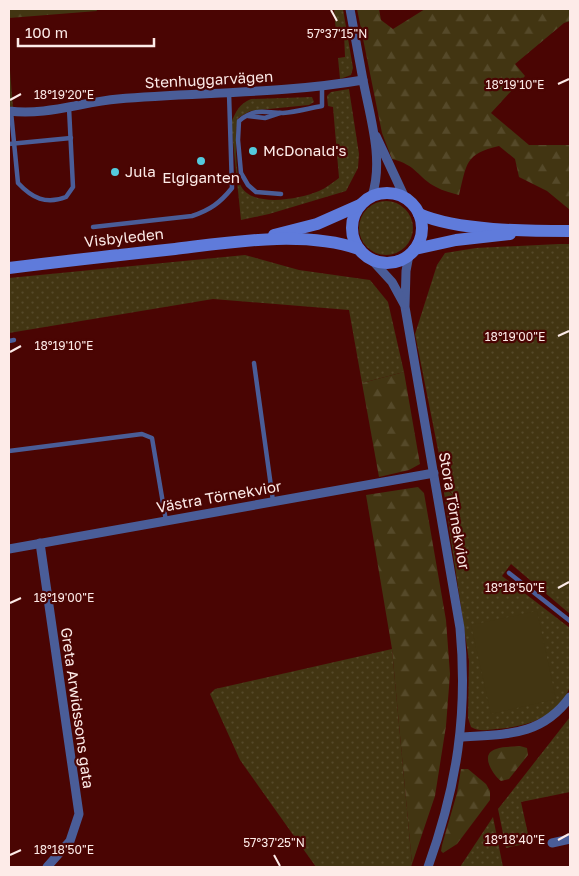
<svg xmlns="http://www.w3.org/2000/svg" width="579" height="876" font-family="'Golos Text',sans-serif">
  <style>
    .green { fill: url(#green-dots) }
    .forest { fill: url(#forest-firs) }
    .pitch { fill: #423512 }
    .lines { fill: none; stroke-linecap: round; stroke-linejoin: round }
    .service { stroke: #4a5d98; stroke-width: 4.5 }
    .minor { stroke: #4a5d98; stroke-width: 9 }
    .secondary { stroke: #5f7bdb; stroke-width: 12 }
    .ticks { fill: none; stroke: #fdebe8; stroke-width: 2 }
    .poi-dot { fill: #54cadd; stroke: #4a0503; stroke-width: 2 }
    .labels { text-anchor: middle; stroke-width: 4.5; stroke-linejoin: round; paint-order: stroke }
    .street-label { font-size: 15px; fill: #fdebe8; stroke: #4a0503 }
    .poi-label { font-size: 15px; fill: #fdebe8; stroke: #4a0503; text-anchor: start }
    .ticks-label { font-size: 12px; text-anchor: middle; fill: #fdebe8; stroke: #4a0503; stroke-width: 4.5; stroke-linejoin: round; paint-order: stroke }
  </style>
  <defs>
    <pattern id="green-dots" width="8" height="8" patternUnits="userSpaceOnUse" patternTransform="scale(1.25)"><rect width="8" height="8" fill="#423512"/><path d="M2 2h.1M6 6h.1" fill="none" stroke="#554929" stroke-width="1.8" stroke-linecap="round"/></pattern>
    <pattern id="forest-firs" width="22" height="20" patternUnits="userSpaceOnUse" patternTransform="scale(1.25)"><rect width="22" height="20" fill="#423512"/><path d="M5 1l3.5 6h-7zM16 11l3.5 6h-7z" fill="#554929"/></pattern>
  </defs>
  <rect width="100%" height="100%" fill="#4a0503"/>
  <g class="green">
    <path d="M334,9H343L353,68L351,75L340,79L338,58L345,57L344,33H336Z"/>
    <path d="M9,58L13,108L9,105Z"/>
    <path d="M349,89L359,154L358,168L346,191L269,214L241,220L231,123C236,111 239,104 251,99L312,97L314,102L309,105L250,111L238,118C235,132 235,170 240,184C250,209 300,199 319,191C326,188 332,183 339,178L333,107L328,106L327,96L331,92Z"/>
    <circle cx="386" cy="228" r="27"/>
    <path d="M559,244H570V614L511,564L502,576L570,628C570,641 574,679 569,689C558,718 524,727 496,729C487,730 479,732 471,727L468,718L469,661L443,486L454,496L445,485L415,334L437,265L445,253L476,248Z"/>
    <path d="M245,255L299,270L370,280L388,302L404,372L362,383L349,310L213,299L9,333V278Z"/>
    <path d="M392,649L412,864L411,867H316L240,760L210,694L215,689Z"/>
    <path d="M570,717V792L521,802L530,843L506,848L498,809Z"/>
    <path d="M493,817L503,867H460Z"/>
  </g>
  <g class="forest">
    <path d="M9,9H96L97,11L9,18Z"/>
    <path d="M357,9H379L381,20L393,29L425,9H570V21L564,23L515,64L525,76L491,113L529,145H570V210L547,191L519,177L515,159L499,146C465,154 467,163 459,195C452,193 443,191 436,187C418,178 417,165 392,159L382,133Z"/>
    <path d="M404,372L420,464L409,470L379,477L362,383Z"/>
    <path d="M418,487L424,493L446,620L450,674L446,726L435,796L412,864L392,649L366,495Z"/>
    <path d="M520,746L527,748L528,755L509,779L501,781C493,775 479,754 496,749C503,746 512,747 520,746Z"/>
    <path d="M461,769H468L486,784L490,791V800L457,844L443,853L441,851L442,845L457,793Z"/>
  </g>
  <path class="pitch" d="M537,611L556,699L491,714L471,625Z"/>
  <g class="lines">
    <g class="service">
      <path d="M11,112L18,183C32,198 46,205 66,197L73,187L69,108"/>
      <path d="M248,116L265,118L280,113"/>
      <path d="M9,144L71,138"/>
      <path d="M281,194L256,192L248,185L241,173L238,140L239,121C256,107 265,113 283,113C296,112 310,108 322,106V87"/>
      <path d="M93,227L192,216C210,210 220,203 232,188L229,93"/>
      <path d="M9,341L14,340"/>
      <path d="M254,363L273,501"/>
      <path d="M9,451L142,434L152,438L166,521"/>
      <path d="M509,573L570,621"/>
    </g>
    <g class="minor">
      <path d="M350,9L363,80"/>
      <path d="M9,111C45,116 82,102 118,99C199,92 282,94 363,80C370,117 384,160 372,196"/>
      <path d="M376,136L405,198"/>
      <path d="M409,255L406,271L405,307L460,628C468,714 457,786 428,867"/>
      <path d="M371,259L392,282L404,304"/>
      <path d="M40,543L79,814L70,841L47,867"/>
      <path d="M9,549L434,473"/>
      <path d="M460,737C505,734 541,737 570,697"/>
      <path d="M552,843L570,839"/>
    </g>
    <g class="secondary">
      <circle cx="387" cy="228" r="35"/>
      <path d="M419,214C458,231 527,231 570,231"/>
      <path d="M274,235L317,224L360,205"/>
      <path d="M415,249L456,240L510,234"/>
      <path d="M9,268C64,261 119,255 175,249C232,242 303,230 359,249"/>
    </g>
  </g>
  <path class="ticks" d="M331,10L337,21M558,84L569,79M10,100L21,94M558,336L569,331M10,352L21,346M558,588L569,582M10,603L21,598M558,840L569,834M10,855L21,850M274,855L280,866"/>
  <g class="poi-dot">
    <circle cx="253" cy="151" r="5"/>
    <circle cx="201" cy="161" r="5"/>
    <circle cx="115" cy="172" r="5"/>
  </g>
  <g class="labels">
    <g class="street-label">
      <text transform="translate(209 80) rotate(-3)" y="5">Stenhuggarvägen</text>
      <text transform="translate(124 238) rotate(-6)" y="5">Visbyleden</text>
      <text transform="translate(219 497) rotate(-10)" y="5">Västra Törnekvior</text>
      <text transform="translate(454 511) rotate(80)" y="5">Stora Törnekvior</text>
      <text transform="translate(77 708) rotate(82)" y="5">Greta Arwidssons gata</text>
    </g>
    <g class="poi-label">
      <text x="263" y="156">McDonald's</text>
      <text x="125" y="177">Jula</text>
      <text x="201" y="183" text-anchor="middle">Elgiganten</text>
    </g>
  </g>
  <g class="ticks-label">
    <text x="337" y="38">57°37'15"N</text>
    <text x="515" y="89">18°19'10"E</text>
    <text x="64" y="99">18°19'20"E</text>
    <text x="515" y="341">18°19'00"E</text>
    <text x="64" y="350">18°19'10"E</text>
    <text x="515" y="592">18°18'50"E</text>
    <text x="64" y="602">18°19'00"E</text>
    <text x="515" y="844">18°18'40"E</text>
    <text x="274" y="847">57°37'25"N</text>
    <text x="64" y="854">18°18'50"E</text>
  </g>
  <rect width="579" height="876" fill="none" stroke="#fdebe8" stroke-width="20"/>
  <path d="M18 38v8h136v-8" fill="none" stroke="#fdebe8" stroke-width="2.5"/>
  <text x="25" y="38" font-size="15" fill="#fdebe8" stroke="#4a0503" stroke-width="4" paint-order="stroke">100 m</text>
</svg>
